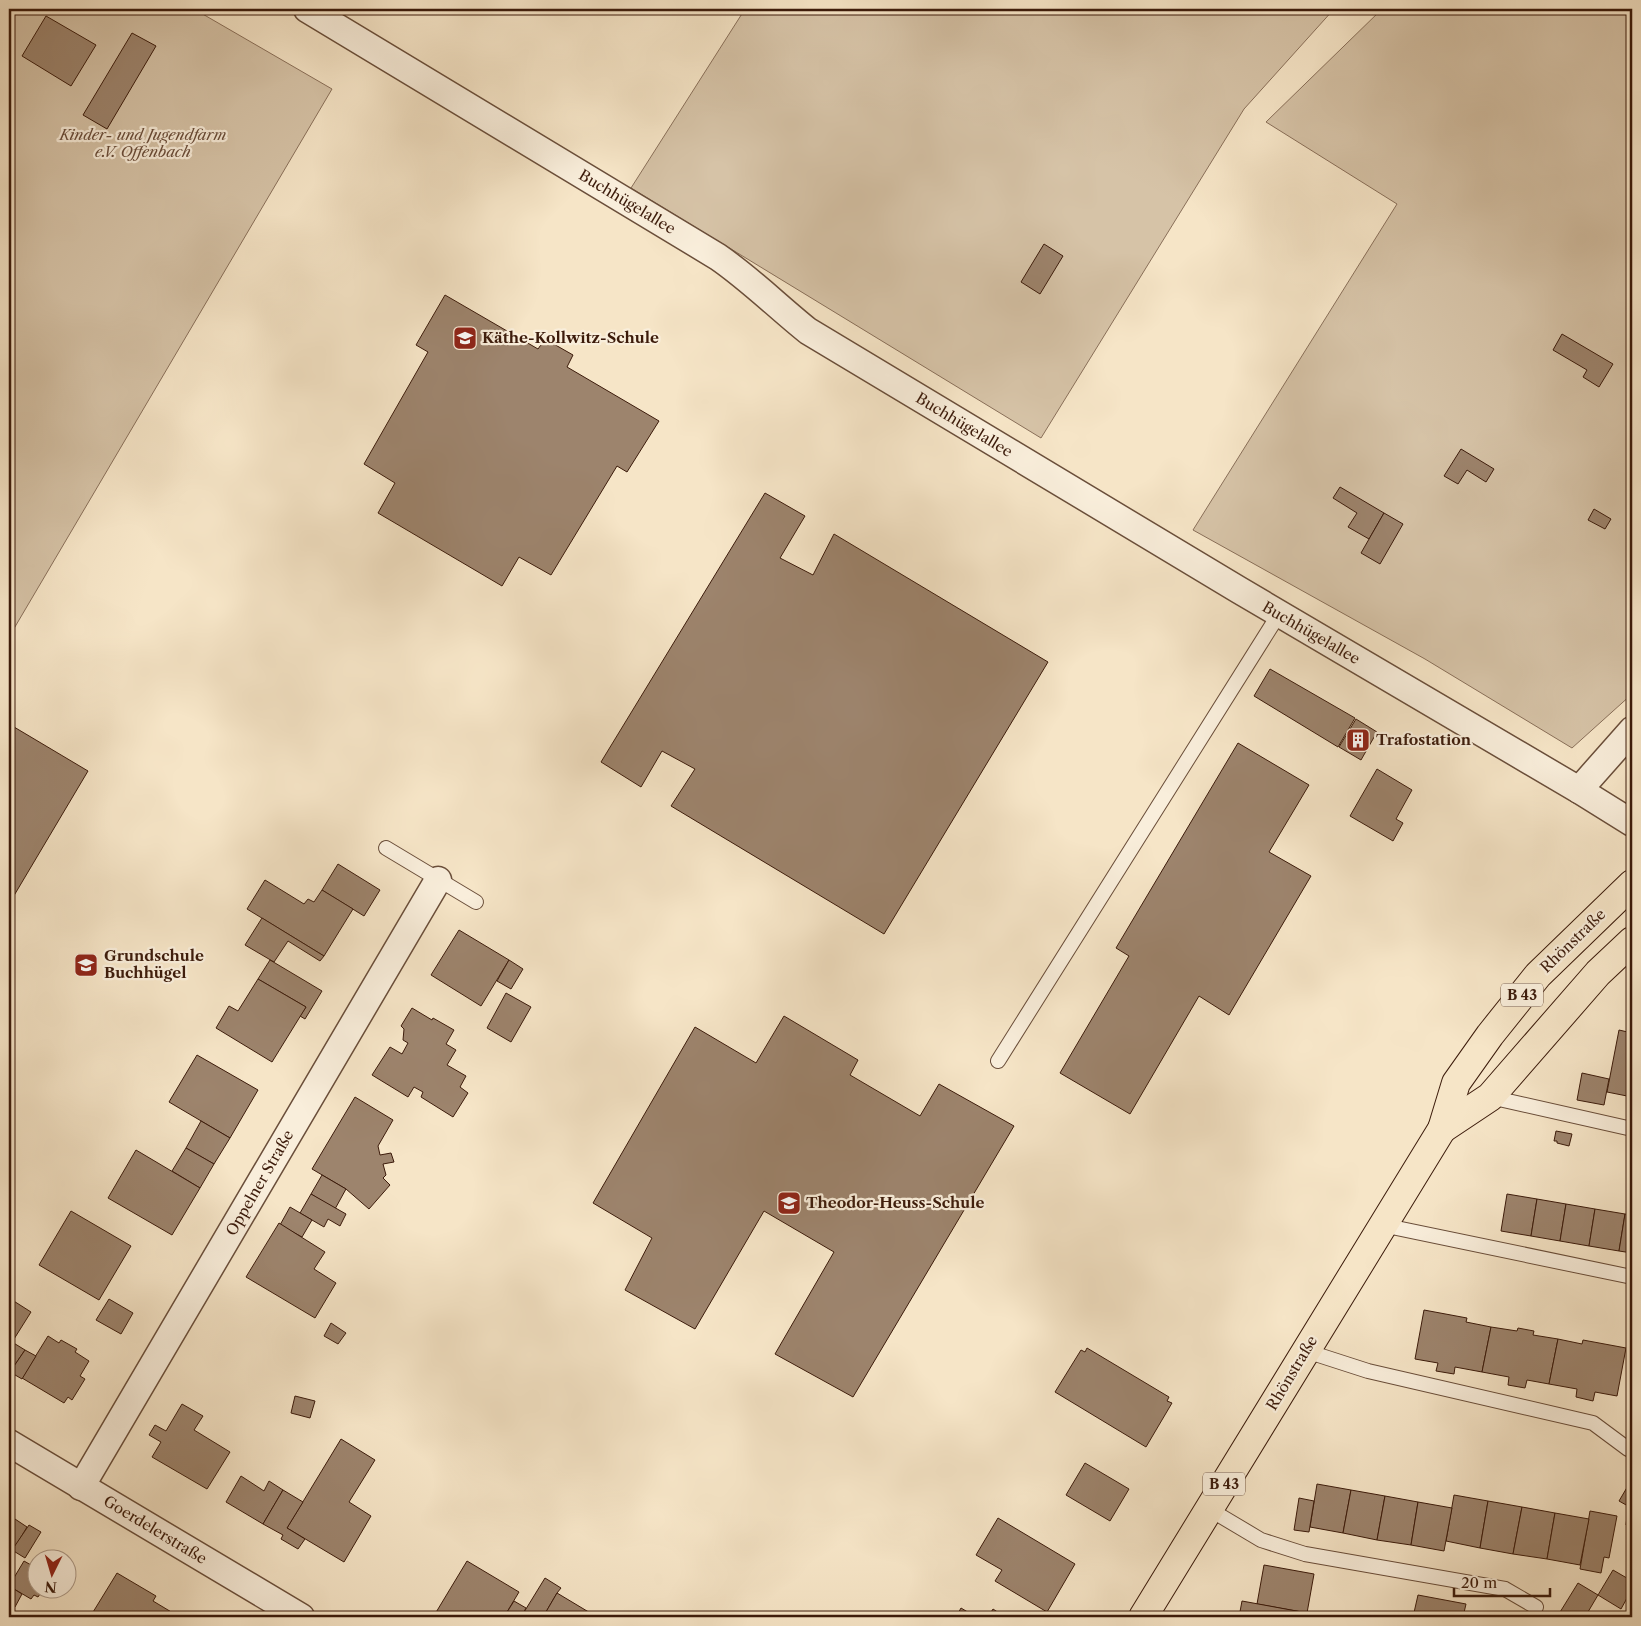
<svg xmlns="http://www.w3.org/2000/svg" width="1641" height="1626" font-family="'Libre Caslon Text',serif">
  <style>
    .green { fill: #d6c3a7; stroke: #896f59 }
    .building { fill: #9d846d; stroke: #3c1b0b }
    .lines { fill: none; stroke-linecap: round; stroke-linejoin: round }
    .service-casing { stroke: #6a4e3a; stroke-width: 16 }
    .minor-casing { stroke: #6a4e3a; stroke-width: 29 }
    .primary-casing { stroke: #3c1b0b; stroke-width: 30 }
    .service { stroke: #f9eedb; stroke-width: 14 }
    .minor { stroke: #f9eedb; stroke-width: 26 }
    .primary { stroke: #f6e5c7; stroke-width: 28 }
    .labels { text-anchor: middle; stroke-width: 4.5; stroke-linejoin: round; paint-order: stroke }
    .shield { fill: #f9eedb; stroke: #755a49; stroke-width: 1 }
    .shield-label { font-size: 14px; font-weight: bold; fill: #3c1b0b }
    .park-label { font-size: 15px; font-style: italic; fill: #6a4d3a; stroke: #f9eedb }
    .street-label { font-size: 15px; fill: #3c1b0b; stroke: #f9eedb }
    .poi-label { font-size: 15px; font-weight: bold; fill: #3c1b0b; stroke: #f9eedb; text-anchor: start }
  </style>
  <rect width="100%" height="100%" fill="#f6e5c7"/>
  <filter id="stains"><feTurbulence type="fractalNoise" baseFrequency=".004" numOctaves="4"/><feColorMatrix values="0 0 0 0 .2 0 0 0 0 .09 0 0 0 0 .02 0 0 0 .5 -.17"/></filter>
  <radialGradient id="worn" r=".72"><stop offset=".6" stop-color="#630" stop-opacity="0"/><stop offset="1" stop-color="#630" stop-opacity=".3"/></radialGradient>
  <g class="green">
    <path d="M9,9H194L332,89L9,637Z"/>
    <path d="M745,9H1334L1244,109L1041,438L631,188Z"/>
    <path d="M1382,9H1632V694L1572,748L1425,659L1193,530L1397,204L1266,122Z"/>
  </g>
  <g class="building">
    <path d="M46,16L96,45L71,86L22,56Z"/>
    <path d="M132,33L156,46L107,129L83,115Z"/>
    <path d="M1044,244L1063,256L1040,294L1021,282Z"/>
    <path d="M445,295L538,349L545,339L573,355L567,367L659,421L627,472L617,466L551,575L519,557L502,586L378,513L395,483L364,464L428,352L416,345Z"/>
    <path d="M1562,334L1613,364L1599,387L1583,377L1587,370L1553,350Z"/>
    <path d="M1461,449L1494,469L1486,482L1467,470L1458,484L1444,476Z"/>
    <path d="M1340,487L1384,513L1369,539L1348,527L1357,513L1333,498Z"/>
    <path d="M765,493L805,516L780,558L813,575L834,534L1048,662L884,934L671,806L695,769L662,751L641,787L601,762Z"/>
    <path d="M1594,509L1611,519L1605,529L1588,520Z"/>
    <path d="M1384,513L1403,524L1380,564L1361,553Z"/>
    <path d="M1270,669L1355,718L1338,747L1254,696Z"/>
    <path d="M1356,719L1377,732L1361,760L1339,747Z"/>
    <path d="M9,724L88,771L9,904Z"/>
    <path d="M1238,743L1309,785L1269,852L1311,876L1229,1015L1199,996L1130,1114L1060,1073L1129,956L1116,948Z"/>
    <path d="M1377,769L1412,790L1396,819L1403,823L1393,841L1350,816Z"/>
    <path d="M338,864L380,890L364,916L322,890Z"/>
    <path d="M265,880L304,904L308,899L314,902L322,890L353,909L324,956L247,909Z"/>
    <path d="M262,918L324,956L320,961L288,941L274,962L245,945Z"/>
    <path d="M459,930L509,960L481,1006L431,975Z"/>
    <path d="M270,960L322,991L305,1019L300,1016L306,1007L258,979Z"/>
    <path d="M509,960L523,969L511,989L497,981Z"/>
    <path d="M258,979L306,1007L272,1062L216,1028L229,1006L238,1011Z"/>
    <path d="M506,993L531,1007L511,1042L487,1028Z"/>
    <path d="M412,1008L432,1020L433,1018L454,1030L446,1044L456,1050L447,1065L466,1076L460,1087L468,1093L453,1117L421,1097L423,1092L414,1087L408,1097L372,1075L390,1047L402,1054L408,1043L403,1040L404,1029L401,1026Z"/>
    <path d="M784,1016L858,1060L850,1075L920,1116L939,1084L1014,1126L853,1397L775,1354L834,1252L764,1211L695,1329L625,1290L652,1238L593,1203L695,1027L756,1063Z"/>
    <path d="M1619,1030L1632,1033V1097L1607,1092Z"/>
    <path d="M197,1055L258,1090L230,1138L169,1102Z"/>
    <path d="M1582,1073L1609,1079L1604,1105L1577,1100Z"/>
    <path d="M355,1097L393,1120L378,1146L380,1155L391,1153L394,1162L383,1164L386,1175L383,1178L390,1185L369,1209L346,1189L312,1169Z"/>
    <path d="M201,1121L230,1138L214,1164L186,1148Z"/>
    <path d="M1556,1131L1572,1134L1569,1146L1557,1143V1141H1554Z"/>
    <path d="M186,1148L214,1164L200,1188L172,1171Z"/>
    <path d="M136,1150L200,1188L172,1235L108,1198Z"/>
    <path d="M322,1175L346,1189L335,1209L311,1194Z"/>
    <path d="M311,1194L346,1214L340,1226L328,1219L324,1227L300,1213Z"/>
    <path d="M1507,1194L1537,1199L1531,1236L1501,1231Z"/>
    <path d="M1537,1199L1566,1204L1560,1241L1531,1236Z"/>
    <path d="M1566,1204L1595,1209L1589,1246L1560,1241Z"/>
    <path d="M290,1207L312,1220L302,1237L280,1225Z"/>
    <path d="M1595,1209L1625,1214L1619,1251L1589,1246Z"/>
    <path d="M71,1211L131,1246L99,1300L39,1265Z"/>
    <path d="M1625,1214L1632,1215V1253L1619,1251Z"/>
    <path d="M279,1223L325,1252L314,1269L336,1283L315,1318L246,1277Z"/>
    <path d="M9,1298L31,1312L9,1347Z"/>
    <path d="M109,1299L133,1313L121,1334L96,1320Z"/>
    <path d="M1424,1310L1467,1318L1466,1322L1491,1327L1482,1372L1455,1367L1454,1374L1436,1371L1438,1363L1415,1359Z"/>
    <path d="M331,1323L346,1333L338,1344L324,1336Z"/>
    <path d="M1491,1327L1517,1331L1518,1328L1534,1331L1533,1335L1558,1339L1549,1384L1527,1380L1525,1388L1508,1385L1509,1377L1482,1372Z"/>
    <path d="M48,1336L59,1343L61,1340L77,1349L75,1352L89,1361L80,1376L85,1379L72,1400L68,1397L64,1403L22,1378Z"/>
    <path d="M1558,1339L1582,1344L1583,1340L1626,1348L1617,1396L1595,1392L1593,1401L1576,1397L1577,1389L1549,1384Z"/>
    <path d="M12,1342L25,1350L10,1372L9,1371V1347Z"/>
    <path d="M1087,1348L1169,1397L1167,1401L1172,1403L1146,1447L1055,1392L1081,1350L1085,1352Z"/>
    <path d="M25,1350L36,1356L22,1379L10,1372Z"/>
    <path d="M295,1396L315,1401L310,1418L291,1413Z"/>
    <path d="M182,1404L203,1416L194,1430L230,1452L207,1489L152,1457L161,1442L149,1435L155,1425L166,1431Z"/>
    <path d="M341,1439L375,1460L349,1502L371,1516L344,1562L287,1528Z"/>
    <path d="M1085,1463L1129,1489L1110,1521L1066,1495Z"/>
    <path d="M241,1476L264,1491L269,1481L283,1490L263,1524L226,1502Z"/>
    <path d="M1632,1479V1529L1626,1525L1628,1506L1619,1501Z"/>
    <path d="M1317,1484L1351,1490L1343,1533L1310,1527Z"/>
    <path d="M283,1490L303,1502L287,1528L305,1539L298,1549L281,1539L283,1535L263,1524Z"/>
    <path d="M1351,1490L1385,1496L1377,1540L1343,1533Z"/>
    <path d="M1454,1495L1488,1501L1480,1548L1446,1541Z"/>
    <path d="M1385,1496L1418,1502L1411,1545L1377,1540Z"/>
    <path d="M1299,1498L1314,1501L1309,1532L1294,1530Z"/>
    <path d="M1488,1501L1522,1507L1513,1554L1480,1548Z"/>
    <path d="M1418,1502L1452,1508L1444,1551L1411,1545Z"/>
    <path d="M1522,1507L1555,1513L1547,1559L1513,1554Z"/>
    <path d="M1590,1511L1617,1516L1609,1558L1604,1557L1601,1573L1580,1569Z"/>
    <path d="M1555,1513L1589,1519L1580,1565L1547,1559Z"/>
    <path d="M9,1515L27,1527L9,1557Z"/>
    <path d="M998,1518L1075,1564L1047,1612L995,1581L1002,1570L976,1555Z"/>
    <path d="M29,1525L41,1532L25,1558L12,1550Z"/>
    <path d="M24,1561L38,1569V1588H44L38,1597L34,1595L31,1599L9,1586Z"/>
    <path d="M467,1561L519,1592L504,1617H441L435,1614Z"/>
    <path d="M1264,1565L1314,1574L1307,1613L1257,1604Z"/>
    <path d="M1613,1570L1632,1581V1589L1621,1609L1598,1595Z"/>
    <path d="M117,1573L156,1596L153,1601L178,1616V1617H90Z"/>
    <path d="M545,1578L561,1588L557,1593L543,1617H521Z"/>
    <path d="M1578,1583L1598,1595L1585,1617H1557Z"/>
    <path d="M9,1586L22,1594L15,1607L9,1603Z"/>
    <path d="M557,1593L597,1617H543Z"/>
    <path d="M1418,1595L1466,1604L1463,1617H1413Z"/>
    <path d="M514,1601L526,1608L521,1617H504Z"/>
    <path d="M1242,1601L1302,1612L1301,1617H1239Z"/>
    <path d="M961,1608L976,1617H956Z"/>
    <path d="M993,1609L1005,1617H988Z"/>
  </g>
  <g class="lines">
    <g class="service-casing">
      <g id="service">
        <path d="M386,848L476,902"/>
        <path d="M998,1061L1279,614"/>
        <path d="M1490,1097L1632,1129"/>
        <path d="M1382,1225L1632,1277"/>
        <path d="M1306,1351L1368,1371L1593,1423L1628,1449"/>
        <path d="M1209,1509L1261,1540L1305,1554L1505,1589L1536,1607"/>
      </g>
    </g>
    <g class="minor-casing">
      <g id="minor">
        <path d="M307,9L718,257C750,279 778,307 808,331L1239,590L1579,790L1632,823"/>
        <path d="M1579,790L1632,730"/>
        <path d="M9,1443L301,1617"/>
        <path d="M81,1487L438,880"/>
      </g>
    </g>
    <g class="primary-casing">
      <g id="primary">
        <path d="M1442,1129L1490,1097L1598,973L1632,941"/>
        <path d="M1143,1617L1442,1129L1456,1083L1490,1035L1538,975L1632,884"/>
      </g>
    </g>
    <use href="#service" class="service"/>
    <use href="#minor" class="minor"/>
    <use href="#primary" class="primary"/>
  </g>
  <defs>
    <g id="school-square" transform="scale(1.25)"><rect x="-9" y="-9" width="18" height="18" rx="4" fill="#8f2418" stroke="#f9eedb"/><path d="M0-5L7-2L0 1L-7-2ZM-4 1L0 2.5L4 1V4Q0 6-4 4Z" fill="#fff"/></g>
    <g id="building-square" transform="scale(1.25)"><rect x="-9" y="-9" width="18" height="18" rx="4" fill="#8f2418" stroke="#f9eedb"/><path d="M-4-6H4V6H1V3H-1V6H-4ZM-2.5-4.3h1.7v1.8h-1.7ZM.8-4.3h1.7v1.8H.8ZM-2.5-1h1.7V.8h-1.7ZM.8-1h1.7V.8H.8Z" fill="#fff"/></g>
  </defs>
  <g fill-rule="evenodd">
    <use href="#school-square" x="465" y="338"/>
    <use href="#building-square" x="1358" y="740"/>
    <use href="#school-square" x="86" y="965"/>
    <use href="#school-square" x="789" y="1203"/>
  </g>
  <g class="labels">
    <g class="shield">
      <rect x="1501" y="983.5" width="42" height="23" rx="4"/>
      <rect x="1203" y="1472.5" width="42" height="23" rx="4"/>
    </g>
    <g class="shield-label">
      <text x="1522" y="1000">B 43</text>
      <text x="1224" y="1489">B 43</text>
    </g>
    <g class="park-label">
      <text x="143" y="140">Kinder- und Jugendfarm<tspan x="143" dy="17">e.V. Offenbach</tspan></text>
    </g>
    <g class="street-label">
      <text transform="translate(627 202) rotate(31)" y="5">Buchhügelallee</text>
      <text transform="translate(964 425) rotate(31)" y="5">Buchhügelallee</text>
      <text transform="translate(1311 633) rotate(30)" y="5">Buchhügelallee</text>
      <text transform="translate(1573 941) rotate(-44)" y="5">Rhönstraße</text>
      <text transform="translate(260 1183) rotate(-60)" y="5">Oppelner Straße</text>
      <text transform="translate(1292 1373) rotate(-59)" y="5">Rhönstraße</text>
      <text transform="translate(155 1530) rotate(31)" y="5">Goerdelerstraße</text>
    </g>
    <g class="poi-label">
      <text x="482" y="343">Käthe-Kollwitz-Schule</text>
      <text x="1376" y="745">Trafostation</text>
      <text x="104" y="961">Grundschule<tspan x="104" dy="17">Buchhügel</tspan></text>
      <text x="806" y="1208">Theodor-Heuss-Schule</text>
    </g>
  </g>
  <rect width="1641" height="1626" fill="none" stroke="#f6e5c7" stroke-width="30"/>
  <rect x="10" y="10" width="1621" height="1606" fill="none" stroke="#3c1b0b" stroke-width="2.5"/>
  <rect x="15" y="15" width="1611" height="1596" fill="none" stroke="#3c1b0b"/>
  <g transform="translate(52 1574) rotate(185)"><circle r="24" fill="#f9eedb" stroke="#ad9a88"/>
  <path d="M0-4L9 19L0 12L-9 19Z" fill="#8f2418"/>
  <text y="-8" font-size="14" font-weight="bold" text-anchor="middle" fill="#3c1b0b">N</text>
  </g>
  <path d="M1454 1588v8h96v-8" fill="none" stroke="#3c1b0b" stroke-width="2.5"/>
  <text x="1461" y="1588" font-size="15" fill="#3c1b0b" stroke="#f9eedb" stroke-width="4" paint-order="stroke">20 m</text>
  <rect width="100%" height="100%" filter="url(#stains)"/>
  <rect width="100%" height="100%" fill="url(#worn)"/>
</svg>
